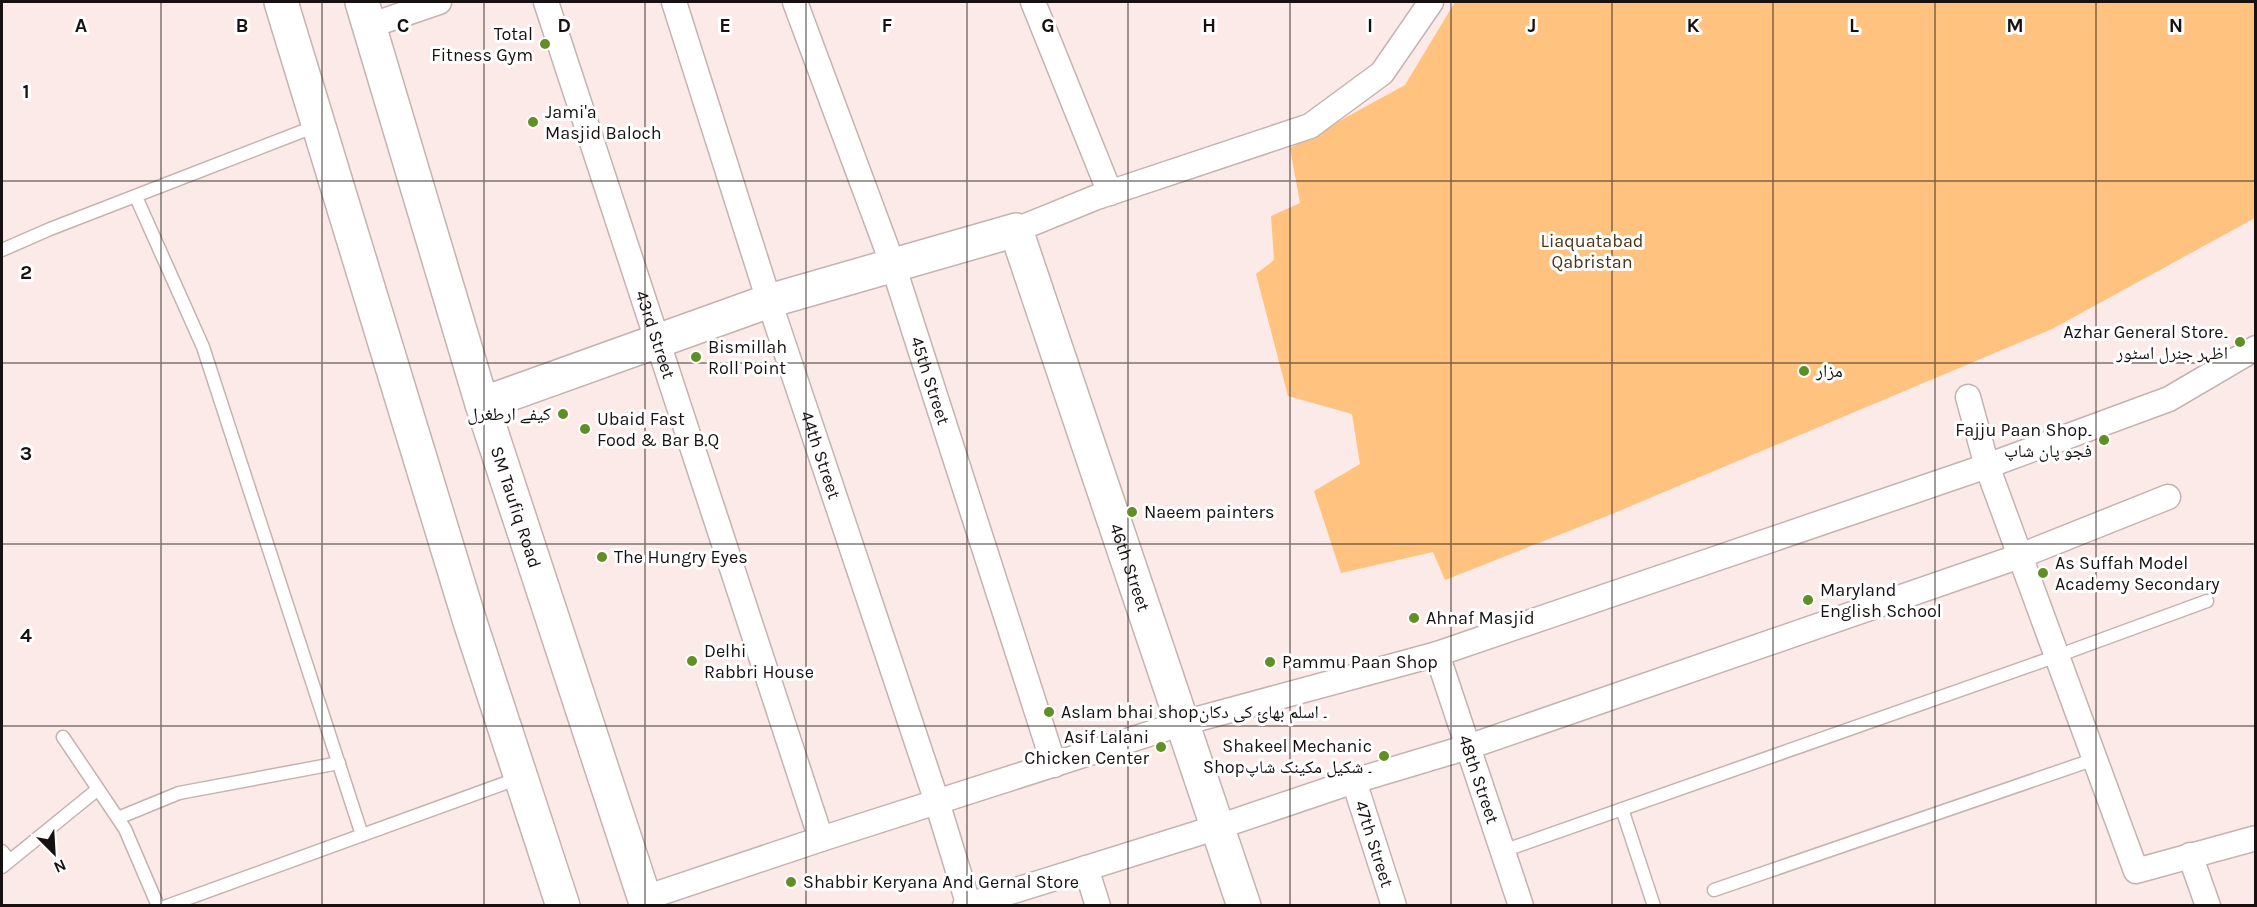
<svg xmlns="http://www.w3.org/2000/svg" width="2257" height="907" font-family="Karla,'Noto Naskh Arabic',sans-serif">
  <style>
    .green { fill: #ffc37f }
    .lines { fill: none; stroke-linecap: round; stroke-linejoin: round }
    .lane-casing { stroke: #c3b3b1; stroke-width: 15 }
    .street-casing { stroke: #c3b3b1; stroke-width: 27 }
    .secondary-casing { stroke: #c3b3b1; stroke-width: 36 }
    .highway-casing { stroke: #c3b3b1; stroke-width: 36 }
    .lane { stroke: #fff; stroke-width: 12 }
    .street { stroke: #fff; stroke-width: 24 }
    .secondary { stroke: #fff; stroke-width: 33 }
    .highway { stroke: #fff; stroke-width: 33 }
    .grid { fill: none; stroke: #171211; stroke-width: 1.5; stroke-opacity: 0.55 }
    .poi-dot { fill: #609025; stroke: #fff; stroke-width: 2 }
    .labels { text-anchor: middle; stroke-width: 6; stroke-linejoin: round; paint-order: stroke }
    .poi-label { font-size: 18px; fill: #171211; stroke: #fff; text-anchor: start }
    .park-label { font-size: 18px; fill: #4d3315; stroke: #fff }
    .street-label { font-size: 18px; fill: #171211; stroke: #fff }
    .grid-label { font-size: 20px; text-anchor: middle; font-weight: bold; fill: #171211; stroke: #fff; stroke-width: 6; stroke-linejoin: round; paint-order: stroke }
  </style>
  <rect width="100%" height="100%" fill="#fceae8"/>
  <path class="green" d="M1455,2H2255V218L2052,329L1607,516L1445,580L1433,552L1341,573L1314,491L1360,464L1352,414L1288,396L1256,274L1274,260L1271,216L1300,203L1290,148L1405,85Z"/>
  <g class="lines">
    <g class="lane-casing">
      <g id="lane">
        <path d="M136,197L203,347L362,835"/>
        <path d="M2,250L50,229L316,126"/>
        <path d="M63,737L125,829L158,906"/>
        <path d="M1622,809L1654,906"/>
        <path d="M118,818L179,793L339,763"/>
        <path d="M2,851L9,860"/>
        <path d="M1503,851L2057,656L2207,601"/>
        <path d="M2,867L98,789"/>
        <path d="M1714,890L2095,759"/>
        <path d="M167,906L519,778"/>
      </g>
    </g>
    <g class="street-casing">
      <g id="street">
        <path id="s1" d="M546,2L821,839"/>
        <path id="s2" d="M674,2L769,301L937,802L969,906"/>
        <path id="s3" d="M795,2L893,265L1054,765"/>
        <path d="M1033,2L1110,193"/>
        <path d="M369,26L439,2"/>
        <path d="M1016,230L1097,197L1310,126L1382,73L1431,2"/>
        <path d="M1968,397L1987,466L2136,871L2256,838"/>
        <path id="s4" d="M1437,654L1521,906"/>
        <path id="s5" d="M1354,781L1394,906"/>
        <path d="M2190,855L2208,906"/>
        <path d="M1086,868L1098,906"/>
        <path d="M645,898L821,839L1183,723L1437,654L1987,466L2169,399L2256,348"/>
        <path d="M965,906L1218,827L1354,781L1468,747L2020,556L2168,497"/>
      </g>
    </g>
    <g class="secondary-casing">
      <g id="secondary">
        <path id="s6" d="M482,404L769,301L1016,230L1244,906"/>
      </g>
    </g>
    <g class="highway-casing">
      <g id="highway">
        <path d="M281,2L470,622L563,906"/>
        <path id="s7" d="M362,2L482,404L647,906"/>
      </g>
    </g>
    <use href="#lane" class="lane"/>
    <use href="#street" class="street"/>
    <use href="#secondary" class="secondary"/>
    <use href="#highway" class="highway"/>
  </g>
  <path class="grid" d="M161,2V906M322,2V906M484,2V906M645,2V906M806,2V906M967,2V906M1128,2V906M1290,2V906M1451,2V906M1612,2V906M1773,2V906M1935,2V906M2096,2V906M2,181H2256M2,363H2256M2,544H2256M2,726H2256"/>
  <g class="poi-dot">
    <circle cx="545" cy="44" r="6"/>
    <circle cx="533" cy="122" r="6"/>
    <circle cx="2240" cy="342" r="6"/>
    <circle cx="696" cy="357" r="6"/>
    <circle cx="1804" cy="371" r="6"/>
    <circle cx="563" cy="414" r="6"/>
    <circle cx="585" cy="429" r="6"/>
    <circle cx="2104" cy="440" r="6"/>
    <circle cx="1132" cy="512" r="6"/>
    <circle cx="602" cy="557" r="6"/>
    <circle cx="2043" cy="573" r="6"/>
    <circle cx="1808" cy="600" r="6"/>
    <circle cx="1414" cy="618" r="6"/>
    <circle cx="692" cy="661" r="6"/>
    <circle cx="1270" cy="662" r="6"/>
    <circle cx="1049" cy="712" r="6"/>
    <circle cx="1161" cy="747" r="6"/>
    <circle cx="1384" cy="756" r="6"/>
    <circle cx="791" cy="882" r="6"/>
  </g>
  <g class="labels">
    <g class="poi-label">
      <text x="533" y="40" text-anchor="end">Total<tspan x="533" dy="21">Fitness Gym</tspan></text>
      <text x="545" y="118">Jami'a<tspan x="545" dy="21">Masjid Baloch</tspan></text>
      <text x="2228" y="338" text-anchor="end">Azhar General Store۔<tspan x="2228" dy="21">اظہر جنرل اسٹور</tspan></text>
      <text x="708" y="353">Bismillah<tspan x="708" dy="21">Roll Point</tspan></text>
      <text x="1816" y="377">مزار</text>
      <text x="551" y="420" text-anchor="end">کیفے ارطغرل</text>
      <text x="597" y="425">Ubaid Fast<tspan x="597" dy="21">Food &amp; Bar B.Q</tspan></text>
      <text x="2092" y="436" text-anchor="end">Fajju Paan Shop۔<tspan x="2092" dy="21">فجو پان شاپ</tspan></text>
      <text x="1144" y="518">Naeem painters</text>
      <text x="614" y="563">The Hungry Eyes</text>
      <text x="2055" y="569">As Suffah Model<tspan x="2055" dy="21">Academy Secondary</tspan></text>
      <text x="1820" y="596">Maryland<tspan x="1820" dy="21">English School</tspan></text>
      <text x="1426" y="624">Ahnaf Masjid</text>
      <text x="704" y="657">Delhi<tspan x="704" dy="21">Rabbri House</tspan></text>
      <text x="1282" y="668">Pammu Paan Shop</text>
      <text x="1061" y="718">Aslam bhai shop۔ اسلم بھائ کی دکان</text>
      <text x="1149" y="743" text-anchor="end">Asif Lalani<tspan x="1149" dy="21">Chicken Center</tspan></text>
      <text x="1372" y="752" text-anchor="end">Shakeel Mechanic<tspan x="1372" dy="21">Shop۔ شکیل مکینک شاپ</tspan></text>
      <text x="803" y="888">Shabbir Keryana And Gernal Store</text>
    </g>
    <g class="park-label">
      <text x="1592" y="247">Liaquatabad<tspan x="1592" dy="21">Qabristan</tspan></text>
    </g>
    <g class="street-label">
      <text dy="6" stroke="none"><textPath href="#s1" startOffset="350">43rd Street</textPath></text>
      <text dy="6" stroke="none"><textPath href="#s3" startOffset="402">45th Street</textPath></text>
      <text dy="6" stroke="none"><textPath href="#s2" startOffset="476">44th Street</textPath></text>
      <text dy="6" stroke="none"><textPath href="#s7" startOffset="528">SM Taufiq Road</textPath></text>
      <text dy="6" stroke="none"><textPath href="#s6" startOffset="918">46th Street</textPath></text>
      <text dy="6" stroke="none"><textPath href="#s4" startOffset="132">48th Street</textPath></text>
      <text dy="6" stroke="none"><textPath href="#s5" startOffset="66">47th Street</textPath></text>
    </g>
  </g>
  <g class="grid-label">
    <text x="81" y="32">A</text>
    <text x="242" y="32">B</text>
    <text x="403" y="32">C</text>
    <text x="564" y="32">D</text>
    <text x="725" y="32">E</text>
    <text x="887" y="32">F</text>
    <text x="1048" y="32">G</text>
    <text x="1209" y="32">H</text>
    <text x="1370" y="32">I</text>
    <text x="1532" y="32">J</text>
    <text x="1693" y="32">K</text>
    <text x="1854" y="32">L</text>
    <text x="2015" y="32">M</text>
    <text x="2176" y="32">N</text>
    <text x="26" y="98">1</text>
    <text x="26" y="279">2</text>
    <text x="26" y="460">3</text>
    <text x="26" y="642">4</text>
  </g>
  <rect width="2257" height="907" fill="none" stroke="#171211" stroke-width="6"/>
  <g transform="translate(54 853) rotate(156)" stroke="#ffffff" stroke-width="4.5" paint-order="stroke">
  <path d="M0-4.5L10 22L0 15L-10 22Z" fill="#171211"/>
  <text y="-9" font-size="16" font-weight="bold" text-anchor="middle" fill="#171211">N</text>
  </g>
</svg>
